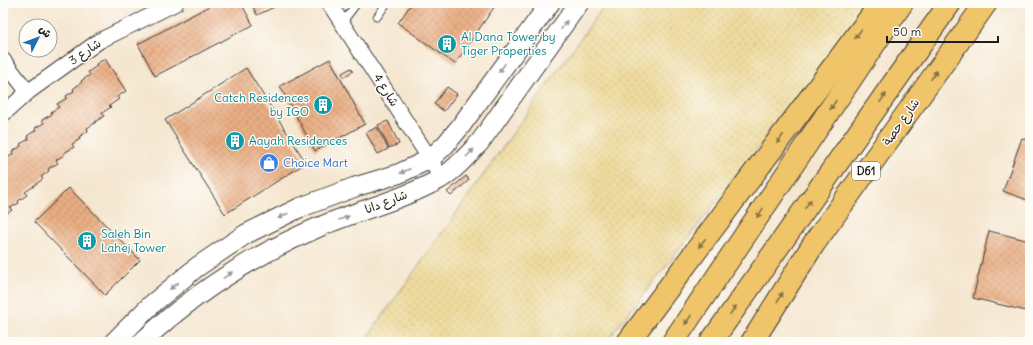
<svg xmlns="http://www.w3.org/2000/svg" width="1033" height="345" font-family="Delius,'Playpen Sans Arabic',sans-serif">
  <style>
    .sand { fill: url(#sand-dots); stroke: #857b5d }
    .building { fill: url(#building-cross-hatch) }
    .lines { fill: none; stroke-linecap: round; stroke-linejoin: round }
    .service-casing { stroke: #3d3a37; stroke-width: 9 }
    .minor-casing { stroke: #3d3a37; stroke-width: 17 }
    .tertiary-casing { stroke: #3d3a37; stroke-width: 21 }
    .primary-casing { stroke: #3d3a37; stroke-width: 24 }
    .motorway-casing { stroke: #3d3a37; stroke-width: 24 }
    .service { stroke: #fff; stroke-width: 7 }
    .minor { stroke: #fff; stroke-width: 15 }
    .tertiary { stroke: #fff; stroke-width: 19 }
    .primary { stroke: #f0c469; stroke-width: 22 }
    .motorway { stroke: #f0c469; stroke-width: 22 }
    .oneway { fill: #999 }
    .oneway2 { fill: #867042 }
    .labels { text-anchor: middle; stroke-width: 3; stroke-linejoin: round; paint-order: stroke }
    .shield { fill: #fdfcf7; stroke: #605f5e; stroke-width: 1 }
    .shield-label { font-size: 11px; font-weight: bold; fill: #1c1c1c }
    .culture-label { font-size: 12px; fill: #0d838f; stroke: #fdfcf7; text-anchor: start }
    .street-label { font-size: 12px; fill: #1c1c1c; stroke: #fdfcf7 }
    .shop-label { font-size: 12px; fill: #366cbe; stroke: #fdfcf7; text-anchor: start }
  </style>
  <defs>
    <pattern id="sand-dots" width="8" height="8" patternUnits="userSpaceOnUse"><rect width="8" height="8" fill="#eeda9e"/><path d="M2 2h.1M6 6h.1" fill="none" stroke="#ccba88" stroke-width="1.8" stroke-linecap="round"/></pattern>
    <pattern id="building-cross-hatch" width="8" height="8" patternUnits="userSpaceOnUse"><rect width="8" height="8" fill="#eaae83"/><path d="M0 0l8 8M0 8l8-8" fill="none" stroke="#c89571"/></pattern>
  </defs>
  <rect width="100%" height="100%" fill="#fdfcf7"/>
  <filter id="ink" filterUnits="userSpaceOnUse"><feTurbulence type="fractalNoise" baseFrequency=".025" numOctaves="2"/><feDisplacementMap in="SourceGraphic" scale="8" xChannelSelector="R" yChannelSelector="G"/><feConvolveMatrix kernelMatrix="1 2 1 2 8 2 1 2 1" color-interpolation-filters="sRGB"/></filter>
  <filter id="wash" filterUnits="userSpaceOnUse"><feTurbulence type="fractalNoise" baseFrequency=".012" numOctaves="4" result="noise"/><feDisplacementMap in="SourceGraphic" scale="16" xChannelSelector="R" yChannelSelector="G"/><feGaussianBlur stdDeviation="0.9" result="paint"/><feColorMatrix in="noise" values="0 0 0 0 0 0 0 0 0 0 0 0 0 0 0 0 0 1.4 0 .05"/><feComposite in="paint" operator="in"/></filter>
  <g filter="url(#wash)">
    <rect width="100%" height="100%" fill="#f5e6cf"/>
    <path class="sand" d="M606,3H866C783,118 695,230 606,342H364Z"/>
    <g id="blocks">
      <g class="building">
        <path d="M215,3H241L253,25L155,76L138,44Z"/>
        <path d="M251,3H283L257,15Z"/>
        <path d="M412,3H497L455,64L398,23Z"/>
        <path d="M105,59L126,91L117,97L119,99L109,106L111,107L102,113L104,116L95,122V123L87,128L88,131L79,137L80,139L72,144L74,147L64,153V155L56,160L58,163L48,169L49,171L41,177L43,179L33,186H34L25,192L27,195L18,201L19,203L10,208L12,210L3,216V163L5,162L4,160L13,154L12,152L21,146L20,144L29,139L27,136L36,130L35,128L44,123L42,120L52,114L51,112L59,107L57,104L67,98L66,96L74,91L73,89L82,82L81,81L90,75L88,72L97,66L96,64Z"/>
        <path d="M330,59L365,124L315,151L280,86Z"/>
        <path d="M246,68L306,163L225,214L165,120Z"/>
        <path d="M351,68L353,71L344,77L342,73Z"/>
        <path d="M447,87L457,94L444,111L434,104Z"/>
        <path d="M388,121L399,144L389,148L378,125Z"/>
        <path d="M377,127L388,149L378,154L366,133Z"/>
        <path d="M1022,138L1030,141V201L1003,191Z"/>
        <path d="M466,176L469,180L451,196L447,192Z"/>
        <path d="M69,188L140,260L105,295L34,222Z"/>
        <path d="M989,231L1030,241V312L973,298Z"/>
      </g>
    </g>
  </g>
  <g filter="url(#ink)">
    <use href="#blocks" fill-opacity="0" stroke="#3d3a37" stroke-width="1"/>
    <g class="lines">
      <g class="service-casing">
        <g id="service">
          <path d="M377,17L387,3"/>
          <path d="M342,23L357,3"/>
        </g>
      </g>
      <g class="minor-casing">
        <g id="minor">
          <path d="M329,3L430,159L441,178"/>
          <path d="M3,60L28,92"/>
          <path d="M3,114L28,92L99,41L176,3"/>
        </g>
      </g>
      <g class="tertiary-casing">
        <g id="tertiary">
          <path d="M114,342L151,305L197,267L246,234L299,208L355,187L398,174L430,159L445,145L460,127L550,3"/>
          <path d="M142,342C194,293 254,255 319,227C359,210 402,200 440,179C455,170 468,155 480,142L579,3"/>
        </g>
      </g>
      <g class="primary-casing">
        <g id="primary">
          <path d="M673,342L902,3"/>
          <path d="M752,342L813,245L986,3"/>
        </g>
      </g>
      <g class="motorway-casing">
        <g id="motorway">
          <path d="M628,342L881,3"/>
          <path d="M711,342L950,3"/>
        </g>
      </g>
      <use href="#service" class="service"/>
      <use href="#minor" class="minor"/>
      <use href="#tertiary" class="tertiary"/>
      <use href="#primary" class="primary"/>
      <use href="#motorway" class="motorway"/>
    </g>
    <defs><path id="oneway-solid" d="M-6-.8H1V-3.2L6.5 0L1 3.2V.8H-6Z"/></defs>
    <g class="oneway">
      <use href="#oneway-solid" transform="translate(564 25) rotate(-55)"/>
      <use href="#oneway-solid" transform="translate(502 68) rotate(126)"/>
      <use href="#oneway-solid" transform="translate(470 153) rotate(-46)"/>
      <use href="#oneway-solid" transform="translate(405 171) rotate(155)"/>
      <use href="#oneway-solid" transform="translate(283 216) rotate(153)"/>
      <use href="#oneway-solid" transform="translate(344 218) rotate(-20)"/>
      <use href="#oneway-solid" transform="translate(228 275) rotate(-34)"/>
      <use href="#oneway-solid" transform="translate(174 286) rotate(141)"/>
    </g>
    <g class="oneway2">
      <use href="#oneway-solid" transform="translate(858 34) rotate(127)"/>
      <use href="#oneway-solid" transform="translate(934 75) rotate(-55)"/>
      <use href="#oneway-solid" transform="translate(883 98) rotate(-55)"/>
      <use href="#oneway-solid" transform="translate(833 105) rotate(124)"/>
      <use href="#oneway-solid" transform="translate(780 139) rotate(127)"/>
      <use href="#oneway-solid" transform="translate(808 204) rotate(-55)"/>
      <use href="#oneway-solid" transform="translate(760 213) rotate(124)"/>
      <use href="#oneway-solid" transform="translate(702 243) rotate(127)"/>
      <use href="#oneway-solid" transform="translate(780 297) rotate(-58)"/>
      <use href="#oneway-solid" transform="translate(733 310) rotate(-55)"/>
      <use href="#oneway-solid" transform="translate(688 320) rotate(124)"/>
    </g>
  </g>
  <defs>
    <g id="building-disc" transform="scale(1)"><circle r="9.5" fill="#0f9aa8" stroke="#fdfcf7"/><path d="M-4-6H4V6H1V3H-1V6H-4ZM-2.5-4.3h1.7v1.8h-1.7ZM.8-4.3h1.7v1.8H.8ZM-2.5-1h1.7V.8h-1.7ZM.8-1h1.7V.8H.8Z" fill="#fff"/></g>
    <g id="shop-disc" transform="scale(1)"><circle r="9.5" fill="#3f7fe0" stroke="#fdfcf7"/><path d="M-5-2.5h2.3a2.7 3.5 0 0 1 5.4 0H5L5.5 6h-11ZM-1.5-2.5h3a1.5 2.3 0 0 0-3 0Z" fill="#fff"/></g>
  </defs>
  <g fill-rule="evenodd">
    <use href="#building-disc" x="447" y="44"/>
    <use href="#building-disc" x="323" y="105"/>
    <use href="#building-disc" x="235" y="141"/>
    <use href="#shop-disc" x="269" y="163"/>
    <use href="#building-disc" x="87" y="241"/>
  </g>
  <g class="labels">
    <rect class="shield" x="852" y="162" width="28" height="18" rx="3"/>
    <g class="shield-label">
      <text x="866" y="175">D61</text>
    </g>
    <g class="culture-label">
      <text x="461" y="41">Al Dana Tower by<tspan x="461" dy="14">Tiger Properties</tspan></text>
      <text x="309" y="102" text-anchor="end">Catch Residences<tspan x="309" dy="14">by IGO</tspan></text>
      <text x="249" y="145">Aayah Residences</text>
      <text x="101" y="238">Saleh Bin<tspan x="101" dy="14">Lahej Tower</tspan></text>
    </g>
    <g class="street-label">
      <text transform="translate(85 52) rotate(-34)" y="4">شارع 3</text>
      <text transform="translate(386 90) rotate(57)" y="4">شارع 4</text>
      <text transform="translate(901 122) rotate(-55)" y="4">شارع حصة</text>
      <text transform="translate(386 202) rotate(-21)" y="4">شارع دانا</text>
    </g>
    <g class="shop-label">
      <text x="283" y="167">Choice Mart</text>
    </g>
  </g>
  <rect width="1033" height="345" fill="none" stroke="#fdfcf7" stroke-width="16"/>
  <g transform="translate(38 38) rotate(48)"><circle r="19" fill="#fdfcf7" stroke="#a3a29f"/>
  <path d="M0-3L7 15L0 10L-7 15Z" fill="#1f6fb2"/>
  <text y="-6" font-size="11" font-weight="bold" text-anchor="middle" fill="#1c1c1c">ش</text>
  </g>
  <path d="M887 36v6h111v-6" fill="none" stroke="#1c1c1c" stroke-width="2"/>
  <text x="893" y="36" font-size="12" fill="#1c1c1c" stroke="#fdfcf7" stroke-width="3" paint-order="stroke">50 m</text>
</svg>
